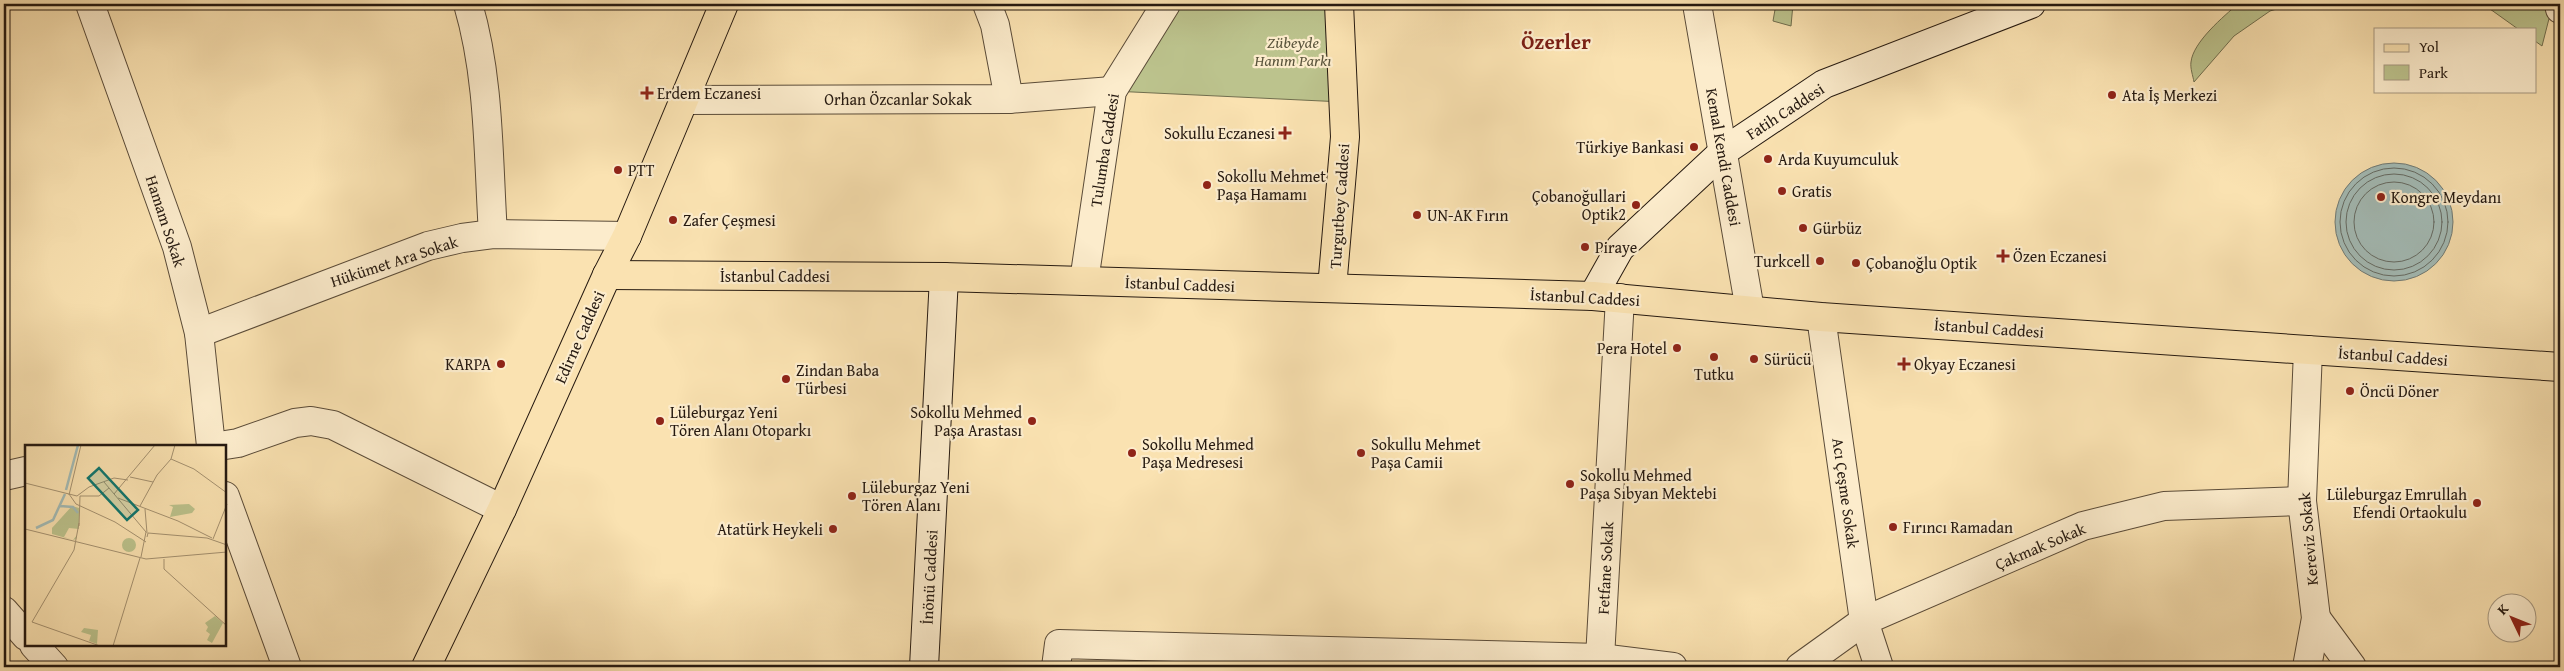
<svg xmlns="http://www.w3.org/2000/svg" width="2564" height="671" font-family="'Gentium Book Plus',serif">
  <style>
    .green { fill: #bcc38d; stroke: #706e4e }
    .water { fill: #a3bbb6; stroke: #717a74 }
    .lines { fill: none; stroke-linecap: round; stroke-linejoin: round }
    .shore { stroke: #646a63; stroke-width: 1 }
    .minor-casing { stroke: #5a4b38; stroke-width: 30 }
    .tertiary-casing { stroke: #5a4b38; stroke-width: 30 }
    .secondary-casing { stroke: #251910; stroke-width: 30 }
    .primary-casing { stroke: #251910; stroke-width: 30 }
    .minor { stroke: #fceccc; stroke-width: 28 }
    .tertiary { stroke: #fceccc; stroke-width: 28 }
    .secondary { stroke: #fceccc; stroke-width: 28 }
    .primary { stroke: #fae2b1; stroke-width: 28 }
    .poi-dot { fill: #8f2418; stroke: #fceccc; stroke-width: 2 }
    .labels { text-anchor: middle; stroke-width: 4.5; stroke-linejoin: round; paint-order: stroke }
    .park-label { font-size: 16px; font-style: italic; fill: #5a543c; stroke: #fceccc }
    .poi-label { font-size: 16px; fill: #251910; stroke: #fceccc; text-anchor: start }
    .street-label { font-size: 16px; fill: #251910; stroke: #fceccc }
    .district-label { font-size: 21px; font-weight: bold; fill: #7a1f14; stroke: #fceccc }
    .inset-river { fill: none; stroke: #a3bbb6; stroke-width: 2.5 }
    .inset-road { fill: none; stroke: #a59271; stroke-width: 1 }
    .view { fill: #0f766e; fill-opacity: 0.15; stroke: #0f766e; stroke-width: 2.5 }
    .inset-edge { fill: none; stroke: #251910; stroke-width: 2.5 }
  </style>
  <rect width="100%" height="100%" fill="#fae2b1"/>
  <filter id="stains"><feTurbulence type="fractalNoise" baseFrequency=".004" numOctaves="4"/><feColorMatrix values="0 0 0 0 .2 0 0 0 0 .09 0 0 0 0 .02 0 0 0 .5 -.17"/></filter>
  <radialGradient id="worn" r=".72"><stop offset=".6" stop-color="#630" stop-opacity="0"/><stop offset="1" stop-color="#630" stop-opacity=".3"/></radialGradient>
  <g class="green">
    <path d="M1166,4H1339L1343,102L1112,91Z"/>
    <path d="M1776,4H1793L1791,26L1773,21Z"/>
    <path d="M2238,4H2293L2270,11L2234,36L2194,82C2193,76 2190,68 2191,62C2193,42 2224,16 2238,4Z"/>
    <path d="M2483,4H2547L2552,7L2542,46L2535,41V29H2518Z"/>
  </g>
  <circle class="water" cx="2394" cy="222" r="59"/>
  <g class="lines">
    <g class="shore">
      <circle cx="2394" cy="222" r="54"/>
      <circle cx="2394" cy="222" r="48"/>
      <circle cx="2394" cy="222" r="40"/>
    </g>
    <g class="minor-casing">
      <g id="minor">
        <path d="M90,4L177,247L199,333L211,446"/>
        <path d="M468,4C490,79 488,157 493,234"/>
        <path d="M987,4L995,25L1009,99"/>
        <path d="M1697,4L1750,310"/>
        <path d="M684,100L1009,99L1112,91"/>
        <path d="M1821,317L1864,621L1879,667"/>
        <path d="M199,333L428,246L462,238L493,234L627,236"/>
        <path d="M219,446L238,443L295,423L311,421L333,425L502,509"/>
        <path d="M4,476L26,471"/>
        <path d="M225,496L287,667"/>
        <path d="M4,611L26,636"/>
        <path d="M2316,618L2352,667"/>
        <path d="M34,645L54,667"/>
        <path d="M1600,658L1620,298"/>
        <path d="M1056,667L1059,644L1600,658L1673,667"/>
        <path d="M1800,667L1864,621L2083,526L2164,506L2302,501"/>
        <path d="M2307,667L2316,618L2302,501L2308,350"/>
      </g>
    </g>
    <g class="tertiary-casing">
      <g id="tertiary">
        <path d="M2559,4L2560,9"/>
        <path d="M1084,281L1112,91L1166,4"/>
      </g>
    </g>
    <g class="secondary-casing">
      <g id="secondary">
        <path d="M1593,296L1620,248L1724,151L1824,84L2031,4"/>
        <path d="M924,667L944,277"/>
      </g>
    </g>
    <g class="primary-casing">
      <g id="primary">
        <path d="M607,275L944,277L1593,296L1821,317L2560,367"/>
        <path d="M1332,288L1345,137L1339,4"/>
        <path d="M426,667L502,509L607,275L627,236L724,4"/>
      </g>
    </g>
    <use href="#minor" class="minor"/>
    <use href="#tertiary" class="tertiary"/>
    <use href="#secondary" class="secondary"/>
    <use href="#primary" class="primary"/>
  </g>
  <g class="poi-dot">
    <path d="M644.5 85.5h5v5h5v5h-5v5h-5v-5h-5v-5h5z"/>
    <circle cx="2112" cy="95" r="5"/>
    <path d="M1282.5 125.5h5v5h5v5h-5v5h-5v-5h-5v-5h5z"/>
    <circle cx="1694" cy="147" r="5"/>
    <circle cx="1768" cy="159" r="5"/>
    <circle cx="618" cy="170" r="5"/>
    <circle cx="1207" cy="185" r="5"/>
    <circle cx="1782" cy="191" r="5"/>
    <circle cx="2381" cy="197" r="5"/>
    <circle cx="1636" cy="205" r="5"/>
    <circle cx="1417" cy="215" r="5"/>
    <circle cx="673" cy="220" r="5"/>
    <circle cx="1803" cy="228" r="5"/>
    <circle cx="1585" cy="247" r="5"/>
    <path d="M2000.5 248.5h5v5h5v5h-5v5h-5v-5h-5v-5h5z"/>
    <circle cx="1820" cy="261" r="5"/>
    <circle cx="1856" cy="263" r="5"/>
    <circle cx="1677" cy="348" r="5"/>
    <circle cx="1714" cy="357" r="5"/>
    <circle cx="1754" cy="359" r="5"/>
    <circle cx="501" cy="364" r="5"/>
    <path d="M1901.5 356.5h5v5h5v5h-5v5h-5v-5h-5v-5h5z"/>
    <circle cx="786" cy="379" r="5"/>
    <circle cx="2350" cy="391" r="5"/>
    <circle cx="660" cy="421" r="5"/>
    <circle cx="1032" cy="421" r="5"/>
    <circle cx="1132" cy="453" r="5"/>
    <circle cx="1361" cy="453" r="5"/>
    <circle cx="1570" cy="484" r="5"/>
    <circle cx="852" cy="496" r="5"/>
    <circle cx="2477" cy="503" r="5"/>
    <circle cx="1893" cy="527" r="5"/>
    <circle cx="833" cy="529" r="5"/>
  </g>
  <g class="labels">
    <g class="park-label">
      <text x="1293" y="48">Zübeyde<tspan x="1293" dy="18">Hanım Parkı</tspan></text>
    </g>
    <g class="poi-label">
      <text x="657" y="99">Erdem Eczanesi</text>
      <text x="2122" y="101">Ata İş Merkezi</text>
      <text x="1275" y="139" text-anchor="end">Sokullu Eczanesi</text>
      <text x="1684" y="153" text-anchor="end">Türkiye Bankasi</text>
      <text x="1778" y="165">Arda Kuyumculuk</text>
      <text x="628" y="176">PTT</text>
      <text x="1217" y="182">Sokollu Mehmet<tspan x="1217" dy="18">Paşa Hamamı</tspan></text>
      <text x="1792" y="197">Gratis</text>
      <text x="1626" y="202" text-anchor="end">Çobanoğullari<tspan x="1626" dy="18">Optik2</tspan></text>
      <text x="2391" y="203">Kongre Meydanı</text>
      <text x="1427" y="221">UN-AK Fırın</text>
      <text x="683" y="226">Zafer Çeşmesi</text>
      <text x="1813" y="234">Gürbüz</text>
      <text x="1595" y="253">Piraye</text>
      <text x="2013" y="262">Özen Eczanesi</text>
      <text x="1810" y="267" text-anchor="end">Turkcell</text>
      <text x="1866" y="269">Çobanoğlu Optik</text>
      <text x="1667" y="354" text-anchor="end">Pera Hotel</text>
      <text x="1764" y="365">Sürücü</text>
      <text x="491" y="370" text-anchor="end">KARPA</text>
      <text x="1914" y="370">Okyay Eczanesi</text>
      <text x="796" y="376">Zindan Baba<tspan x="796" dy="18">Türbesi</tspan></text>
      <text x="1714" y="380" text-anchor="middle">Tutku</text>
      <text x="2360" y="397">Öncü Döner</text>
      <text x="670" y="418">Lüleburgaz Yeni<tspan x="670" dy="18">Tören Alanı Otoparkı</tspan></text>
      <text x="1022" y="418" text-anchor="end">Sokollu Mehmed<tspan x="1022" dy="18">Paşa Arastası</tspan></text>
      <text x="1142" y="450">Sokollu Mehmed<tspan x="1142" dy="18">Paşa Medresesi</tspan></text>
      <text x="1371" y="450">Sokullu Mehmet<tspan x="1371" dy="18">Paşa Camii</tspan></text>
      <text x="1580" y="481">Sokollu Mehmed<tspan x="1580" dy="18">Paşa Sıbyan Mektebi</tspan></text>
      <text x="862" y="493">Lüleburgaz Yeni<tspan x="862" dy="18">Tören Alanı</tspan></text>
      <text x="2467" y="500" text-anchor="end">Lüleburgaz Emrullah<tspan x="2467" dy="18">Efendi Ortaokulu</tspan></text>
      <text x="1903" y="533">Fırıncı Ramadan</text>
      <text x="823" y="535" text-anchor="end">Atatürk Heykeli</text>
    </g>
    <g class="street-label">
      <text x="898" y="105">Orhan Özcanlar Sokak</text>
      <text transform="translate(1785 111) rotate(-33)" y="6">Fatih Caddesi</text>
      <text transform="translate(1104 150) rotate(-81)" y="6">Tulumba Caddesi</text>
      <text transform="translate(1724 157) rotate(80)" y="6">Kemal Kendi Caddesi</text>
      <text transform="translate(1339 206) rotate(-86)" y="6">Turgutbey Caddesi</text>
      <text transform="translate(166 221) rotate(72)" y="6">Hamam Sokak</text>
      <text transform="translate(394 261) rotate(-18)" y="6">Hükümet Ara Sokak</text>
      <text x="775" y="282">İstanbul Caddesi</text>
      <text transform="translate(1180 284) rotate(2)" y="6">İstanbul Caddesi</text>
      <text transform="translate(1585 297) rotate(3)" y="6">İstanbul Caddesi</text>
      <text transform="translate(1989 328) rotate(4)" y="6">İstanbul Caddesi</text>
      <text transform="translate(579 337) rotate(-66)" y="6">Edirne Caddesi</text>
      <text transform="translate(2393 356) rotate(4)" y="6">İstanbul Caddesi</text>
      <text transform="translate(1846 493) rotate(82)" y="6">Acı Çeşme Sokak</text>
      <text transform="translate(2308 539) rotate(-95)" y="6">Kereviz Sokak</text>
      <text transform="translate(2040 546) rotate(-23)" y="6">Çakmak Sokak</text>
      <text transform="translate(1605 568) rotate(-87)" y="6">Fetfane Sokak</text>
      <text transform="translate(929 577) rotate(-87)" y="6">İnönü Caddesi</text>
    </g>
    <g class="district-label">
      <text x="1556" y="49">Özerler</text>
    </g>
  </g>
  <g transform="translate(25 445)">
    <rect width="201" height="201" fill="#fae2b1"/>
    <path d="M164,59L170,64L167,68L145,72L148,62L144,60ZM47,61L54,63V84L44,83L39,92L48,95L52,90L51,94L48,95L27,89V83ZM97 100a7 7 0 1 1 14 0a7 7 0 1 1-14 0ZM190,171L198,178L187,198L182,195L185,189L181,186L183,182L180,178ZM59,183L73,185L72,199L64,196L66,190L56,187Z" fill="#bcc38d"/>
    <path class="inset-river" d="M41,45L53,0M35,61L48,62L53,68M11,83L28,75L40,49"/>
    <path class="inset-road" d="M146,14L169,24L202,48M105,32L128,37M79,37L121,87L116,112M0,38L52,51L64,42L89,33L103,35M44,49L51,59L90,77L121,97M89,49L130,0M44,50L56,0M55,51H74L84,43M93,53L153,76L187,93M115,61L132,30L146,14L150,0M120,64L122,88M54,81L55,51M0,84L121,114L202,107M122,92L123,88L182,93L202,100M188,94L202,59M139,114V124L202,181M7,177L49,105L54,78M7,177L75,201M88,201L115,113"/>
    <path class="view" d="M74,23L113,65L102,75L63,33Z"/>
    <rect width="201" height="201" class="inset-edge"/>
  </g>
  <rect width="2564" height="671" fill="none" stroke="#fae2b1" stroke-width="20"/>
  <rect x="5" y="5" width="2554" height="661" fill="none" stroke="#251910" stroke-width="2.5"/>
  <rect x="10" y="10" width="2544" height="651" fill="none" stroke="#251910"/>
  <rect x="2374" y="28" width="162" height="65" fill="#fceccc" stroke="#a69881"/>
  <rect x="2384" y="44" width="25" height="8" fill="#fae2b1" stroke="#a69881"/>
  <text x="2419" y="52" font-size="15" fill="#251910">Yol</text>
  <rect x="2384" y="65" width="25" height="15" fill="#bcc38d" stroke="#a69881"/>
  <text x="2419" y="78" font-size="15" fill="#251910">Park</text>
  <g transform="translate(2512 618) rotate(313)"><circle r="24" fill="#fceccc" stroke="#a69881"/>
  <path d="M0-4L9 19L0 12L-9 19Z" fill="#8f2418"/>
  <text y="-8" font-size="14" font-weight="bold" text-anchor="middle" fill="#251910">K</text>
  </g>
  <rect width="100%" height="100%" filter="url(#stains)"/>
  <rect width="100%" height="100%" fill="url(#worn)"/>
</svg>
